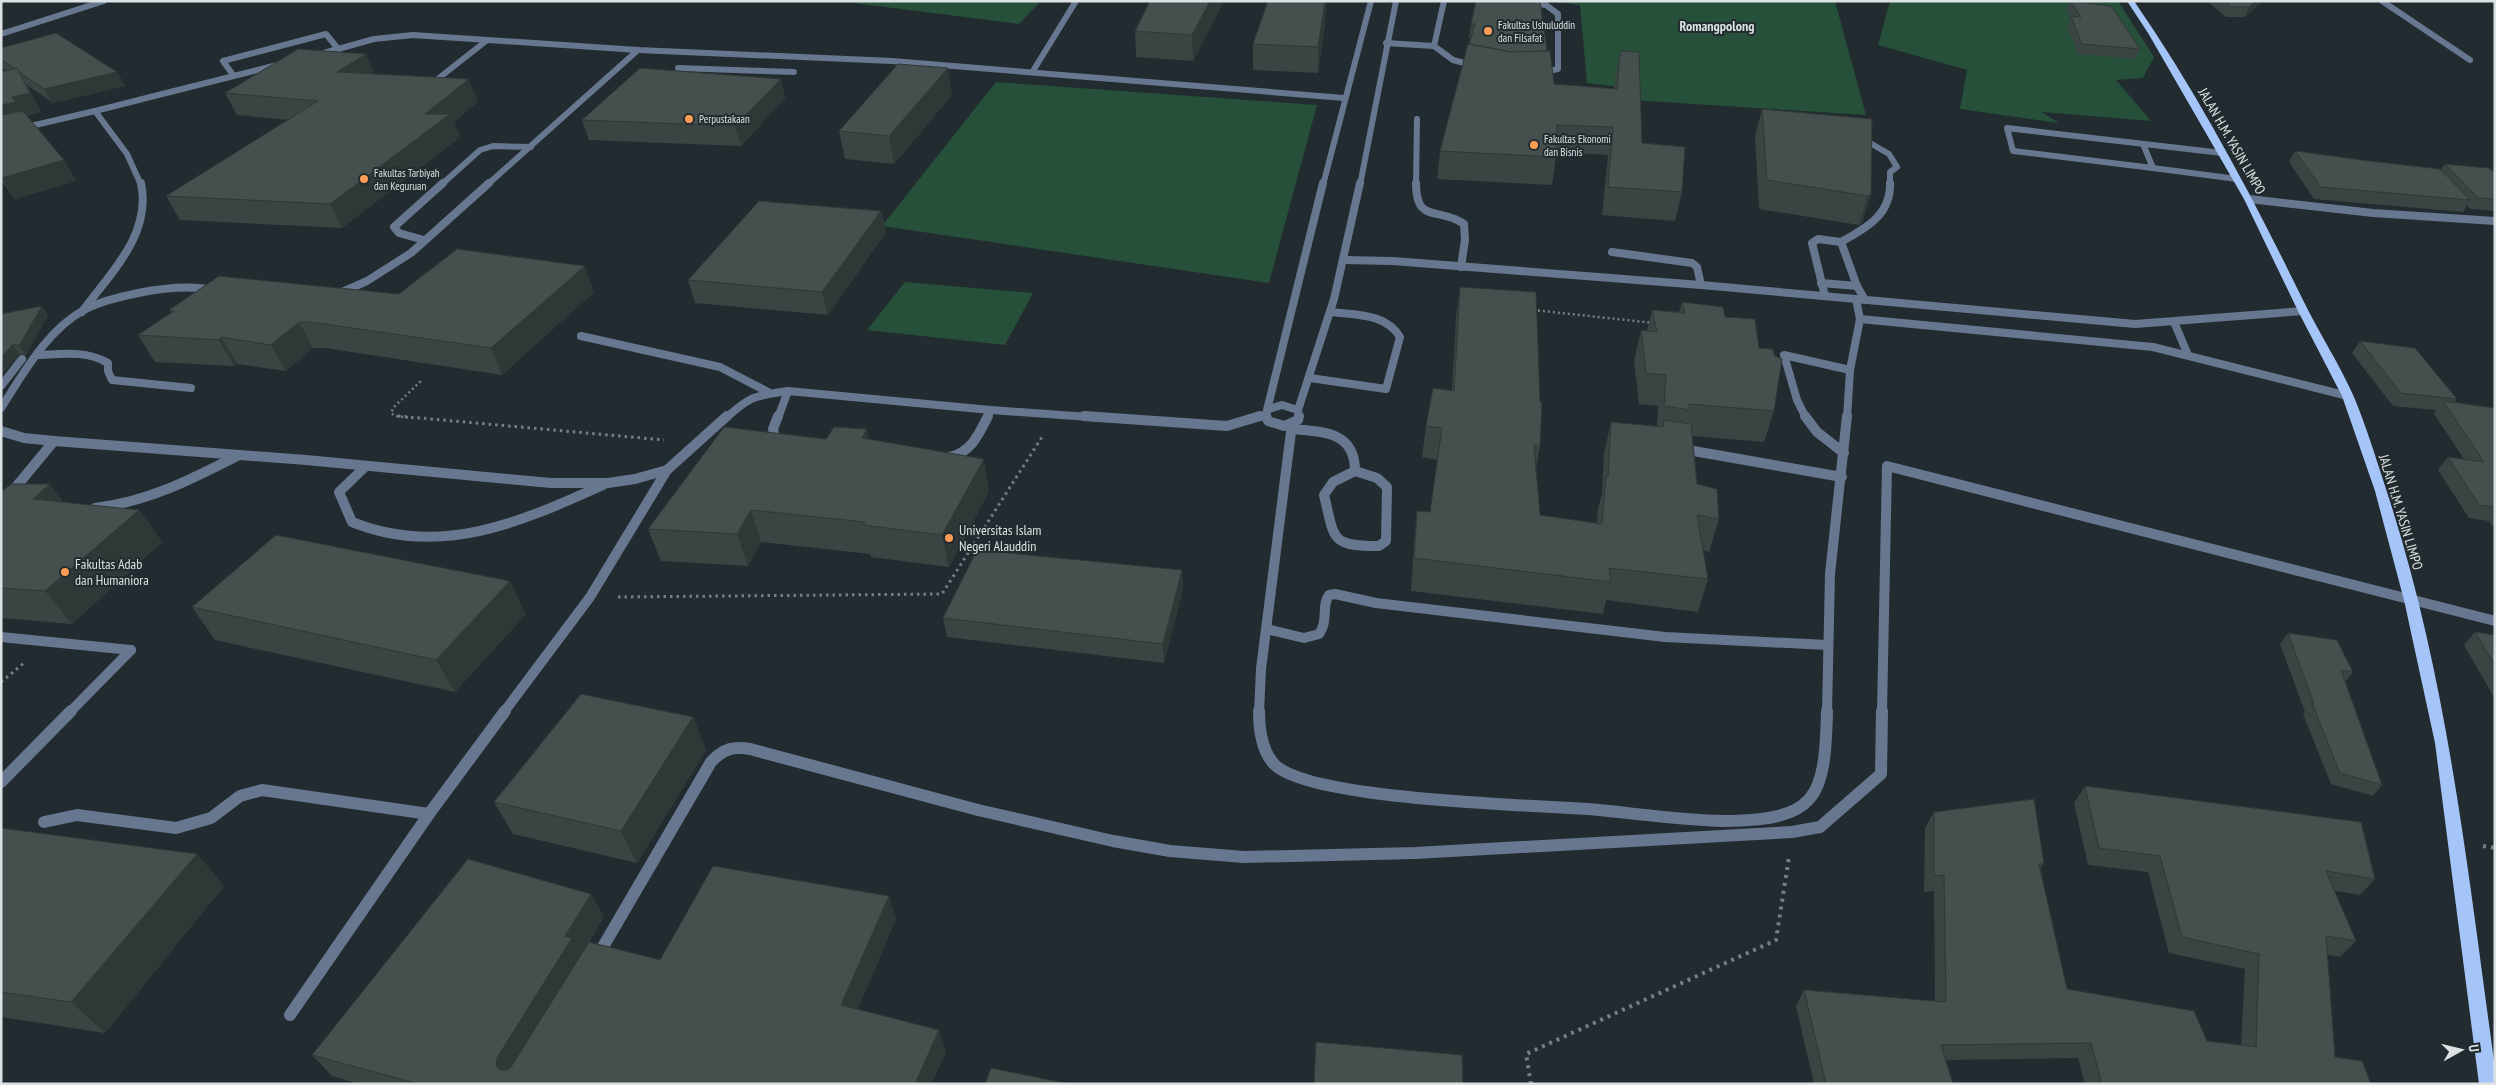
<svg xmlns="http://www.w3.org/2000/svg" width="2496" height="1085" font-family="'PT Sans Narrow',sans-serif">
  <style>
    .green { fill: #265039 }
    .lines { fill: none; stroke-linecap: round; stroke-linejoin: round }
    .path-far2 { stroke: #787f82; stroke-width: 2.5; stroke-dasharray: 2 3; stroke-linecap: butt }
    .path-far1 { stroke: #787f82; stroke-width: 3; stroke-dasharray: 2.5 4; stroke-linecap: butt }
    .path { stroke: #787f82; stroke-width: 4; stroke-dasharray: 3 5; stroke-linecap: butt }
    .service-far3 { stroke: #687790; stroke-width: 6 }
    .service-far2 { stroke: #687790; stroke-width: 8 }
    .service-far1 { stroke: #687790; stroke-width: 10 }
    .service { stroke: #687790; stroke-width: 12 }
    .minor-far3 { stroke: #687790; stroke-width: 6 }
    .minor-far2 { stroke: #687790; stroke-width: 8 }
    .minor-far1 { stroke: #687790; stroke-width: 10 }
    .minor { stroke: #687790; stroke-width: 12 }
    .primary { fill: #a5c5f9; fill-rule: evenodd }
    .wall { fill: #3a4443 }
    .shaded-wall { fill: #303737 }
    .building { fill: #444f4e; stroke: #303737 }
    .poi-dot { fill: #fd9d55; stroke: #222b2f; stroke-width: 2 }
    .labels { text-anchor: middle; stroke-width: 4; stroke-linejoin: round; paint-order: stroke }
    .far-poi-label { font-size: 11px; fill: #dce2e4; stroke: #222b2f; text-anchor: start }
    .far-quarter-label { font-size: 14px; font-weight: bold; fill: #dce2e4; stroke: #222b2f }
    .street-label { font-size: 14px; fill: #dce2e4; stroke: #222b2f }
    .poi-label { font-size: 14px; fill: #dce2e4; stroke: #222b2f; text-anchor: start }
  </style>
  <rect width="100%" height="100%" fill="#222b2f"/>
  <g class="green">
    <path d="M838,1H1041L1019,24Z"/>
    <path d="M1548,1H1835L1866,115L1631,100V88L1587,83L1580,5Z"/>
    <path d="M1890,1H2118L2154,57L2143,78L2116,80L2151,121L2042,112L2059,123L1960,109L1967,70L1878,45Z"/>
    <path d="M996,82L1317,105L1269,283L882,226Z"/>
    <path d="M905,282L1033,293L1005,345L867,330Z"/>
  </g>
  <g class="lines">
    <g class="path-far2">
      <path d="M1533,310L1654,323"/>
      <path d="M413,418L395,416L391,413L394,407L422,380"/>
    </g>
    <g class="path-far1">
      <path d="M398,416L664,440"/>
      <path d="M618,597L942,594L1042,437"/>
      <path d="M1,682L24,663"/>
    </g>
    <g class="path">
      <path d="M2483,846L2495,848"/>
      <path d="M1531,1084L1526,1054L1776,940L1789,857"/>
    </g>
    <g class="service-far3">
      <path d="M1518,1L1546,5L1558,14V69L1539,73"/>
      <path d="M1386,43L1434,46L1444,1"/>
      <path d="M1434,46L1453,60L1475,66"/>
      <path d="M320,54L374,39L413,35L638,50L892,61L1344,98"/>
      <path d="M678,68L794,72"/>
      <path d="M1033,71L1076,1"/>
      <path d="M233,75L223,61L326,34L339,50"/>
      <path d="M430,85L486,41"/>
      <path d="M1,133L95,111"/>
      <path d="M1860,137L1889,154L1897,167L1890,172V185"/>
      <path d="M2143,144L2153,168L2013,151L2007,128L2222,153"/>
      <path d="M2153,168L2237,179"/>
      <path d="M141,185L127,154L95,111L281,64"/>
      <path d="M441,185L480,150L493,146L531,147"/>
      <path d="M487,185L638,50"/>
      <path d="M1323,185L1371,1"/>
      <path d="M1360,185L1396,1"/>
      <path d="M1416,185L1417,119"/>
    </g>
    <g class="service-far2">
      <path d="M1416,183C1416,225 1439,206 1464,224L1465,240L1461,267"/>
      <path d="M424,240L399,233L394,227L443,183"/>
      <path d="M1841,242C1866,228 1891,215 1890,183"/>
      <path d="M1612,252L1692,263L1697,267L1701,285"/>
      <path d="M1344,260L1393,261L1701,285L2135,324L2303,311"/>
      <path d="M1821,283L1857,286"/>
      <path d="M340,293L367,281L411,253L489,183"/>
      <path d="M1825,296L1812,243L1818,239L1841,242L1857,286L1865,300"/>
      <path d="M82,312C110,273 152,235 141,183"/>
      <path d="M1860,319L2153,347L2348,396"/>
      <path d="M2174,322L2188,355"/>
      <path d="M581,336L720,367L770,393"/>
      <path d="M37,355C62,354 86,350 108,363V371L112,380L191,388"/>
      <path d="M1310,378L1386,389L1400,337C1386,313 1355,315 1331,312"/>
      <path d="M1,408C23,374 47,330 84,310C101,301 120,297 138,293C163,288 189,285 214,290"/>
      <path d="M1267,410L1323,183"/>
      <path d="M1298,410L1334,299L1360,183"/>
      <path d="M726,418C751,395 755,396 788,391L991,410L1103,418"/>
      <path d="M778,418L788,391"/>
      <path d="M987,418L991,410"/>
      <path d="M1256,418L1265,415"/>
      <path d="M1266,418L1265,415L1269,409L1282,405L1298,410L1299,418"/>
      <path d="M1806,418L1797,400L1784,355L1850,370"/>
      <path d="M1847,418L1850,370L1860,319L1856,299"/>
    </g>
    <g class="service-far1">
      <path d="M778,416L773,429L775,438L783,441"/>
      <path d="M1084,416L1227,426L1260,416"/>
      <path d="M1266,416L1268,421L1284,426L1298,420L1299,416"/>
      <path d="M1805,416L1817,432L1844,453"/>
      <path d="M1292,429C1323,432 1355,431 1355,471"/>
      <path d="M1,431L24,438L54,441L306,460L551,483H608L635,479L667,470L727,416"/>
      <path d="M1682,449L1842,477"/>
      <path d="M949,457C971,453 979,434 988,416"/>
      <path d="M366,466L339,492L352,522C441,558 521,522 603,485"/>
      <path d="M1355,471L1377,478L1387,487L1386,541L1379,546C1329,546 1335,539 1324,495L1333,482Z"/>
      <path d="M1,505L54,441"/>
      <path d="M95,508C148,502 192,479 239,455"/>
      <path d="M1266,629L1304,638L1319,634C1329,620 1321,606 1329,595L1335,594L1376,603L1665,637L1828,645"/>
      <path d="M504,712L590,597L667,470"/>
      <path d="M1259,712L1261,669L1292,424"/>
      <path d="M1827,712L1830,574L1847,416"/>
    </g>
    <g class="service">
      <path d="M1259,711C1259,728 1262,752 1275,765C1312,800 1529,805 1588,809C1633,813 1678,820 1724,821C1817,820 1825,799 1827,711"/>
      <path d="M44,822L77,815L176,828L211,818L240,796L262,790L429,814"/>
      <path d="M290,1015L429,814L505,711"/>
    </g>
    <g class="minor-far3">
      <path d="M2382,1L2470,60"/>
      <path d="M1,34L104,1"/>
    </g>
    <g class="minor-far2">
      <path d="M2249,199L2373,213L2495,221"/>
      <path d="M1,386L22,359"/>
    </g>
    <g class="minor-far1">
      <path d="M1,637L131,650"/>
      <path d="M70,712L131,650"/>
      <path d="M1882,712L1887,466L2495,621"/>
    </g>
    <g class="minor">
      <path d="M1,782L71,711"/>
      <path d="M597,957L711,762C723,749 733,746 750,749L978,810L1113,841L1170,851L1244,857L1415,853L1792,832L1820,827L1881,774L1882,711"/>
    </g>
    <path class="primary" d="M2127,1H2134C2199,95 2253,198 2303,300C2319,333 2339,363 2354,397C2366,426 2376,458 2386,489C2448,676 2468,874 2495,1068V1084H2479L2435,743L2404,600L2375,491L2342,396L2298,311L2244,199L2148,33Z"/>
  </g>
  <g class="wall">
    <path d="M1224,1L1193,61L1136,57L1135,31Z"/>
    <path d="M1268,1H1326L1325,23L1318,73L1253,70V44Z"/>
    <path d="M1476,1L1547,51L1554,84L1614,89L1615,77L1620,51L1642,143L1682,192L1675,221L1602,215L1608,155L1556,152V157L1552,185L1437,179L1440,151L1471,38H1469L1471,24Z"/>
    <path d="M2070,1L2140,49L2135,59L2078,54L2067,26L2071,18L2066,11Z"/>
    <path d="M2207,1H2263L2245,17H2226Z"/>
    <path d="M1,48L117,72L125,86L53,103L27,85L41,112L27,116L64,160L76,181L15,199L1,180V72L6,71L1,67Z"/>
    <path d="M375,74L478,102L454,122L460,137L342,228L180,220L166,196L288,120L237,115L225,93Z"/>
    <path d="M781,79L785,98L741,146L589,140L582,120Z"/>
    <path d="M952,95L894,164L845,159L839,131Z"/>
    <path d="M1762,109L1871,194L1862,223L1859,225L1759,209L1755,136Z"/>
    <path d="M2295,151L2441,170L2445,164L2495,173V211L2470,209L2467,205L2463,212L2314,199L2289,162Z"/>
    <path d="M881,211L886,232L828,315L695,303L688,280Z"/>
    <path d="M1460,287L1540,446L1536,468L1540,515L1597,524L1598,508L1602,494L1604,454L1611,422L1657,426L1658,406L1639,404L1634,361L1641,330L1647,331L1652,310L1679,312L1682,302L1725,317L1759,348L1774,411L1764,442L1692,436L1697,484L1719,519L1709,552L1703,550L1708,579L1698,612L1606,600L1603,614L1411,591L1414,543L1417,511L1430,512L1437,460L1422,457L1426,426L1452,391L1456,317Z"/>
    <path d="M594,292L502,375L325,348H313L286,371L237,364L234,366L155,362L138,335L171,313L169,310L399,294Z"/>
    <path d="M1,314L48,315L26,355L19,354L5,371L1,374Z"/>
    <path d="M2360,341L2457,399L2455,402L2495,408V529L2489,521L2469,518L2438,470L2448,457L2464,459L2434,414L2436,410L2393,406L2352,353Z"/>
    <path d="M826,439H869L989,491L949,567L871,557L870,554L761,542L748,566L661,561L648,529Z"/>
    <path d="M1,492L64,503L139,510L162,542L72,624L1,618Z"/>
    <path d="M1182,570L1183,589L1164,663L947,637L943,618Z"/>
    <path d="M192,607L526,614L455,692L215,640Z"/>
    <path d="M2475,632L2495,635V699L2464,645Z"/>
    <path d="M2288,633L2353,672L2345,682L2382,785L2373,796L2331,784L2303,714L2305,712L2280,644Z"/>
    <path d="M693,717L706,750L637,863L513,834L494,802Z"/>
    <path d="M2085,786L2375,879L2360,895L2335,891L2356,941L2340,957L2328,955L2335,1057L2371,1084H2085L2078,1058L1946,1060L1953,1084H1814L1796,1006L1804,990L1935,1001L1934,891L1924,892L1925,828L1934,812L2044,864L2040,869L2067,989L2207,1041L2241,1045L2245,969L2169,953L2148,872L2088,865L2074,803Z"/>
    <path d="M1,828L197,854L224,886L105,1033L1,1017Z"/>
    <path d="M591,894L604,917L582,954L660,960L896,919L858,1009L939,1030L946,1052L931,1084H359L332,1076L312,1055Z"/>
  </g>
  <g class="shaded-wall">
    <path d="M1210,1H1224L1193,61L1192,35Z"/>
    <path d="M1325,1V23L1318,73V47Z"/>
    <path d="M2256,1H2263L2245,17L2249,7Z"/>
    <path d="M366,54L375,76L337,72Z"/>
    <path d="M17,68L28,87L41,112L25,116L1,128V105Z"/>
    <path d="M948,68L952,95L894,164L889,136Z"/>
    <path d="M117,72L125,86L53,103L44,89Z"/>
    <path d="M469,79L478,102L454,122L460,137L342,228L330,204L425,114Z"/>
    <path d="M781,79L785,98L741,146L735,126Z"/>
    <path d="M64,160L76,181L15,199L2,178Z"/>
    <path d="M1871,194L1862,223L1859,225L1868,196Z"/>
    <path d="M881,211L886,232L828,315L822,292Z"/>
    <path d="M585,266L594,292L502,375L491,348Z"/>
    <path d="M42,306L48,315L26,355L19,346Z"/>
    <path d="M299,322L313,348L286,371L271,345Z"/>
    <path d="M221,337L237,364L234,366L219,340Z"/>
    <path d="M13,344L19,354L5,371L1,374V358Z"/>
    <path d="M867,429L874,461L862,438Z"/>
    <path d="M984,459L989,491L949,567L942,535Z"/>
    <path d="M50,484L74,516L33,499Z"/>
    <path d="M139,510L162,542L72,624L45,591Z"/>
    <path d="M751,510L761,542L748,566L737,534Z"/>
    <path d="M1182,570L1183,589L1164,663L1163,644Z"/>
    <path d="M510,581L526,614L455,692L436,660Z"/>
    <path d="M693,717L706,750L637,863L621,831Z"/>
    <path d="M197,854L224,886L105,1033L71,1002Z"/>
    <path d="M591,894L604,917L581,954L513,1084L496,1066L497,1058L565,936Z"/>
    <path d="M889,896L896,919L850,1028L841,1005Z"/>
    <path d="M939,1030L946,1052L931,1084H915Z"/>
  </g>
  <g class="building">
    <path d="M1150,1H1210L1192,35L1135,31Z"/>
    <path d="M1268,1H1325L1318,47L1253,44Z"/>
    <path d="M1476,1H1540L1547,51L1511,52L1469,44L1475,24H1471Z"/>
    <path d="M2070,1L2111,6L2140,49L2082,44L2071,16L2081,17Z"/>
    <path d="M2224,1H2256L2249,7H2231Z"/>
    <path d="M56,33L117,72L44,89L18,71L17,68L15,69L1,59V48Z"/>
    <path d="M1468,44L1511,52L1550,51L1554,84L1617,89L1620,51L1639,52L1642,143L1685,147L1682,192L1608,187L1613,127L1557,125L1556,157L1440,151Z"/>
    <path d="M298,49L366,54L337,72L469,79L425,114H450L330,204L166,196L318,101L225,93Z"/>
    <path d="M898,64L948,68L889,136L839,131Z"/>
    <path d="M17,68L30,93L12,97L16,102L1,105V72Z"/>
    <path d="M640,68L781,79L735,126L582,120Z"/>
    <path d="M1762,109L1872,119L1871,194L1868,196L1767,180Z"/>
    <path d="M23,111L64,160L2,178L1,115Z"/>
    <path d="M2295,151L2369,161L2440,169L2470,200L2321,187Z"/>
    <path d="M2445,164L2489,168L2495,173V199L2478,198Z"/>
    <path d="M759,201L881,211L822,292L688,280Z"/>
    <path d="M457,249L585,266L491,348L311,322H299L271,345L221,337L219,340L138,335L174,311L169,310L219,276L399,294Z"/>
    <path d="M1460,287L1536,292L1540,402H1542L1540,446L1534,445L1540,515L1602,524L1606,476L1608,477L1611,422L1663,427L1664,420L1691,424L1697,484L1717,489L1719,519L1697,515L1708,579L1609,568L1611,582L1414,558L1417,511L1430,512L1442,428L1426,426L1433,388L1454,391Z"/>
    <path d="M1682,302L1723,307L1725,317L1755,319L1759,348L1772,349L1775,356L1782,359L1774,411L1689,404L1690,410L1664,406L1666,375L1646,373L1641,330L1657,332L1652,310L1685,313Z"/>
    <path d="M42,306L19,346L13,344L1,358V314Z"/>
    <path d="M2360,341L2415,348L2457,399L2401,393Z"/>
    <path d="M2443,401L2495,408V507L2479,505L2448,457L2484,462Z"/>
    <path d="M724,427L826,439L834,427L867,429L862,438L984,459L942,535L863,525L865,522L751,510L737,534L648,529Z"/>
    <path d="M11,484H50L33,499L139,510L45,591L1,588V492Z"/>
    <path d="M276,535L510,581L436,660L192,607Z"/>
    <path d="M977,550L1182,570L1163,644L943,618Z"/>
    <path d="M2475,632L2495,635V665Z"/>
    <path d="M2288,633L2337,640L2353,672L2341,670L2382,785L2340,773L2312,703L2314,704Z"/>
    <path d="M581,694L693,717L621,831L494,802Z"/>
    <path d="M2085,786L2361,822L2375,879L2326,871L2356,941L2326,936L2335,1057L2362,1061L2371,1084H2102L2091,1043L1941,1045L1953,1084H1826L1804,990L1946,1002L1944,875L1934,876V812L2034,799L2044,864H2039L2067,989L2194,1011L2207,1041L2256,1047L2259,954L2182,937L2160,856L2099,848Z"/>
    <path d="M1,828L197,854L71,1002L1,992Z"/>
    <path d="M468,859L591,894L565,936L572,938L497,1058L496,1066L500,1070H507L511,1067L589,942L660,960L713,866L889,896L841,1005L939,1030L915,1084H419L312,1055Z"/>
    <path d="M1316,1042L1462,1055L1463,1084H1314Z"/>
    <path d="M991,1068L1070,1084H985Z"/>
  </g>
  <g class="poi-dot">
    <circle cx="1488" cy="31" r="5"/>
    <circle cx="689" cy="119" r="5"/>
    <circle cx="1534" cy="145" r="5"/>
    <circle cx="364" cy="179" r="5"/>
    <circle cx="949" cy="538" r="5"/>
    <circle cx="65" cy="572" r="5"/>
  </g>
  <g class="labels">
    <g class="far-poi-label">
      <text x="1498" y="29">Fakultas Ushuluddin<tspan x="1498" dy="13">dan Filsafat</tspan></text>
      <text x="699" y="123">Perpustakaan</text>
      <text x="1544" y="143">Fakultas Ekonomi<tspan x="1544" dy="13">dan Bisnis</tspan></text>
      <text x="374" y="177">Fakultas Tarbiyah<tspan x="374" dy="13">dan Keguruan</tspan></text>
    </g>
    <g class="far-quarter-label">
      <text x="1717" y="31">Romangpolong</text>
    </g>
    <g class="street-label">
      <text transform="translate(2232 141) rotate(60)" y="5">JALAN H.M. YASIN LIMPO</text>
      <text transform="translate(2401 512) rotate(73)" y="5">JALAN H.M. YASIN LIMPO</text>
    </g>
    <g class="poi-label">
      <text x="959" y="535">Universitas Islam<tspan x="959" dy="16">Negeri Alauddin</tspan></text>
      <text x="75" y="569">Fakultas Adab<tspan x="75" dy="16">dan Humaniora</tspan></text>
    </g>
  </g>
  <rect width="2496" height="1085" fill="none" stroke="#dce2e4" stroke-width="5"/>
  <g transform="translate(2461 1050) rotate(82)" stroke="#222b2f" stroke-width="4" paint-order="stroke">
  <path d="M0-4L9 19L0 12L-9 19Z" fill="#dce2e4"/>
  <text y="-8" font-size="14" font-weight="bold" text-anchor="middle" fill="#dce2e4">U</text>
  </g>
</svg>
